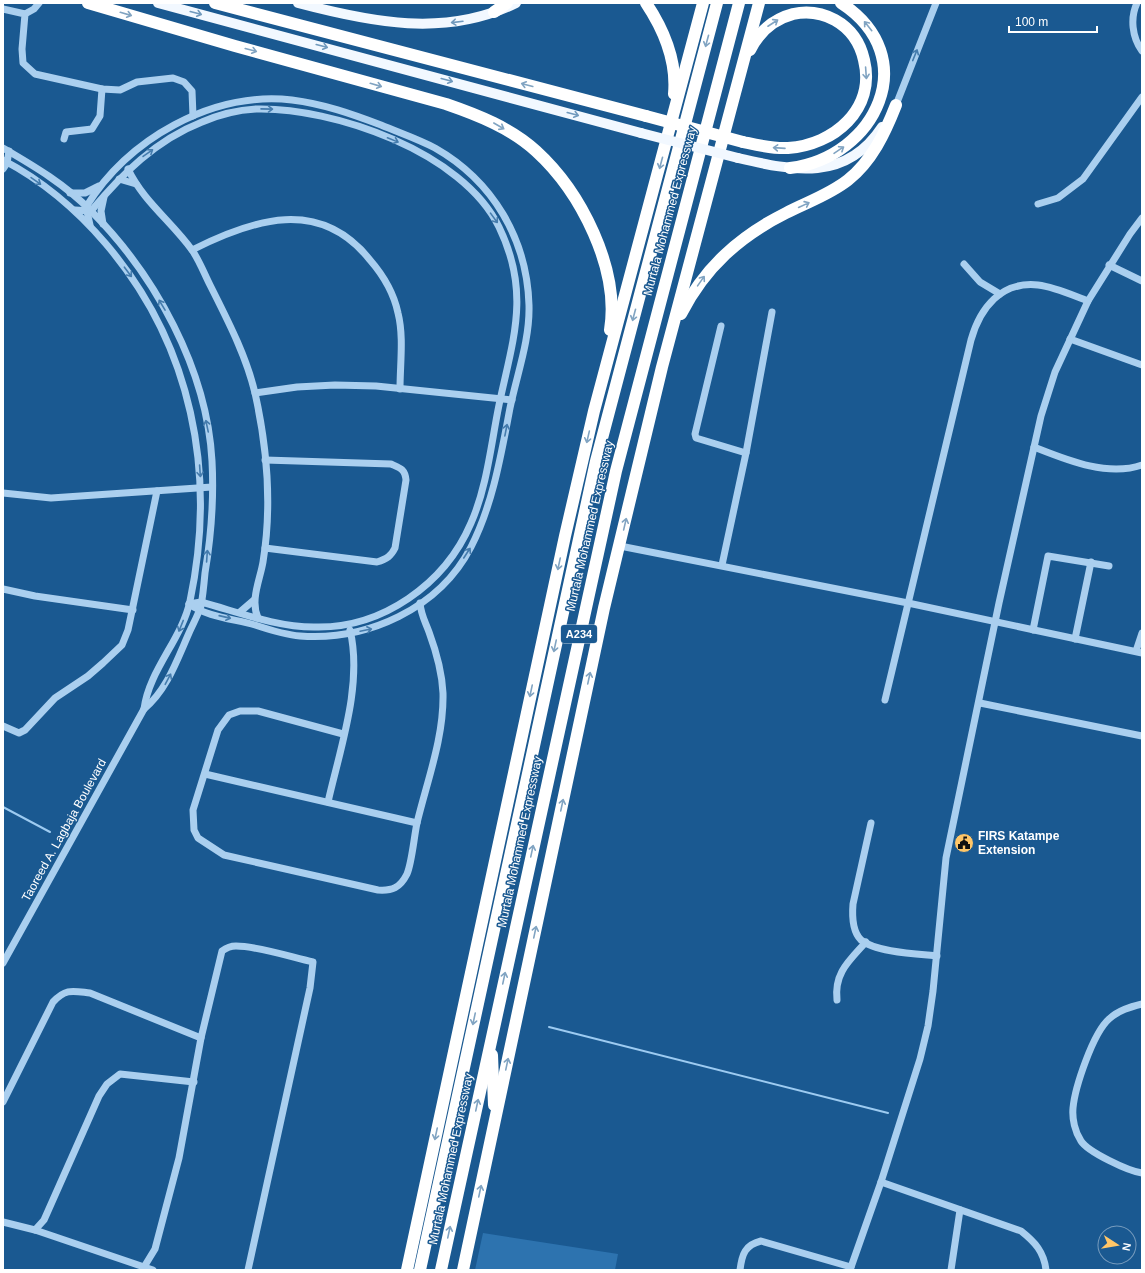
<svg xmlns="http://www.w3.org/2000/svg" width="1145" height="1273" font-family="Arial,sans-serif">
  <style>
    .green { fill: #2d73af }
    .lines { fill: none; stroke-linecap: round; stroke-linejoin: round }
    .stream { stroke: #9dcbf1; stroke-width: 2 }
    .minor { stroke: #aacfef; stroke-width: 7 }
    .major { stroke: #f2f8ff; stroke-width: 10 }
    .highway { stroke: #fff; stroke-width: 12 }
    .major-bridge { stroke: #f2f8ff; stroke-width: 10 }
    .highway-bridge { stroke: #fff; stroke-width: 12 }
    .oneway { stroke: #7099bd }
    .oneway2 { stroke: #81a4c2 }
    .oneway3 { stroke: #457cad }
    .labels { text-anchor: middle; stroke-width: 3; stroke-linejoin: round; paint-order: stroke }
    .shield { fill: #1a5991; stroke: #bacdde; stroke-width: 1 }
    .shield-label { font-size: 11px; font-weight: bold; fill: #fff }
    .street-label { font-size: 12px; fill: #fff; stroke: #1a5991 }
    .poi-label { font-size: 12px; font-weight: bold; fill: #fff; stroke: #1a5991; text-anchor: start }
  </style>
  <rect width="100%" height="100%" fill="#1a5991"/>
  <path class="green" d="M483,1233L618,1254L615,1270H475Z"/>
  <g class="lines">
    <g class="stream">
      <path d="M3,807L50,832"/>
      <path d="M549,1027L888,1113"/>
    </g>
    <g class="minor">
      <path d="M1137,3C1130,18 1132,37 1142,51"/>
      <path d="M3,9L25,14L22,49L23,63L35,74L102,89L120,90L137,82L173,78L184,82L192,91L193,116"/>
      <path d="M25,14L34,9L39,3"/>
      <path d="M896,105L936,3"/>
      <path d="M64,139L66,132L92,129L100,116L102,89"/>
      <path d="M3,148C34,166 66,185 91,211C155,275 207,369 212,461C214,498 211,537 205,573C204,584 203,595 201,606C198,615 193,624 189,633C177,660 167,690 144,709"/>
      <path d="M3,160C43,181 77,210 106,244C192,345 217,473 190,601C182,639 149,670 144,709L3,963"/>
      <path d="M3,169L7,163L9,151"/>
      <path d="M128,169C143,201 172,222 192,250C199,260 204,273 210,285C227,319 246,355 255,393C267,447 272,507 263,562C260,580 250,600 258,618"/>
      <path d="M119,179L136,184"/>
      <path d="M70,193H85L99,186"/>
      <path d="M1038,204L1058,198L1083,179L1142,97"/>
      <path d="M75,210L91,211C122,174 156,140 202,122C218,115 238,110 256,109C333,107 463,152 499,227C531,293 513,339 499,405C491,444 487,487 471,523C445,584 382,629 314,627C276,627 238,612 201,602L189,604"/>
      <path d="M103,224L101,211L104,197"/>
      <path d="M90,225L86,207C128,139 212,91 292,100C324,104 352,114 381,125C400,133 418,139 435,148C493,181 527,239 529,305C530,340 517,374 510,408C501,455 493,504 471,547C439,609 367,641 300,636C285,635 270,630 255,625C234,619 207,617 189,604"/>
      <path d="M192,250C253,219 320,197 370,260C383,275 394,294 398,313C404,337 400,364 400,389"/>
      <path d="M964,264L980,282L1000,294"/>
      <path d="M1109,265L1142,281"/>
      <path d="M721,326L695,434L696,438L746,453"/>
      <path d="M1070,339L1142,365"/>
      <path d="M255,393L297,387L335,385L376,386L512,400"/>
      <path d="M1034,447C1067,460 1107,477 1142,465"/>
      <path d="M265,460L391,464C400,468 405,469 406,480L395,548C391,556 387,559 377,562L265,548"/>
      <path d="M3,493L51,498L212,487"/>
      <path d="M620,546L908,603L1142,653"/>
      <path d="M722,565L746,453L772,312"/>
      <path d="M3,589L35,596L133,610"/>
      <path d="M240,612L254,600"/>
      <path d="M1033,630L1048,556L1109,566"/>
      <path d="M1075,639L1091,562"/>
      <path d="M1136,651L1142,633"/>
      <path d="M885,700L971,340C980,308 1001,281 1038,285C1055,287 1072,295 1088,301"/>
      <path d="M980,703L1142,736"/>
      <path d="M3,726L19,733L25,730L55,698L88,676L103,663L122,645L128,630L157,491"/>
      <path d="M343,734L258,711H240L229,715L218,730L193,810L194,830L198,838L224,855L378,890C392,891 400,888 407,874C412,862 414,837 417,823C427,781 444,738 443,693C442,672 436,651 429,632C425,621 421,615 420,603"/>
      <path d="M205,774L417,823"/>
      <path d="M328,802C340,749 363,684 350,630"/>
      <path d="M871,823L853,904C852,916 852,931 861,940C875,952 918,954 937,956"/>
      <path d="M837,1000C834,973 849,961 866,942"/>
      <path d="M1142,1004C1130,1007 1119,1010 1109,1019C1093,1033 1075,1087 1073,1108C1072,1119 1075,1132 1081,1141C1088,1152 1128,1171 1142,1173"/>
      <path d="M3,1102L53,1002C66,988 73,991 90,993L201,1038"/>
      <path d="M881,1182L1021,1231C1035,1242 1044,1252 1046,1270"/>
      <path d="M3,1222L35,1230L153,1270"/>
      <path d="M35,1230L44,1220L99,1096L107,1084L120,1074L194,1082"/>
      <path d="M144,1267L155,1249L179,1158L201,1038L222,951C226,948 230,946 236,946C257,946 291,957 313,962L310,988L248,1270"/>
      <path d="M740,1270C742,1254 745,1245 761,1241L851,1267"/>
      <path d="M850,1270L881,1182L920,1059L928,1026L933,991L946,858L999,603L1041,416L1055,372L1088,301L1130,234L1142,218"/>
      <path d="M951,1270L960,1210"/>
    </g>
    <g class="major">
      <path d="M158,3L641,133"/>
      <path d="M298,3C370,22 446,38 516,3"/>
      <path d="M738,158C794,171 846,182 882,127"/>
    </g>
    <g class="highway">
      <path d="M88,3L235,46L446,104C478,115 511,128 536,151C581,192 620,269 610,330"/>
      <path d="M215,3L646,116"/>
      <path d="M646,3C664,30 677,61 674,94"/>
      <path d="M494,12L507,3"/>
      <path d="M743,142C757,145 773,149 788,148C834,145 876,109 864,60C860,42 851,29 835,20C822,13 807,11 793,14C774,19 759,32 750,50"/>
      <path d="M790,168C876,157 924,57 841,3"/>
      <path d="M681,314C705,267 740,236 786,213C807,202 829,195 848,180C872,161 885,133 896,105"/>
      <path d="M492,1055L494,1105"/>
      <path d="M407,1270L565,536L594,411L703,3"/>
      <path d="M420,1270L596,461L717,3"/>
      <path d="M441,1270L616,471L739,3"/>
      <path d="M463,1270L604,608L662,367L759,3"/>
    </g>
    <path class="major-bridge" d="M641,133L738,158"/>
    <path class="highway-bridge" d="M646,116L743,142"/>
  </g>
  <defs><path id="oneway-shaft" d="M-6 0H5M1.5-3L5.5 0L1.5 3" fill="none" stroke-width="1.6" stroke-linecap="round" stroke-linejoin="round"/></defs>
  <g class="oneway">
    <use href="#oneway-shaft" transform="translate(196 13) rotate(15)"/>
    <use href="#oneway-shaft" transform="translate(457 22) rotate(173)"/>
    <use href="#oneway-shaft" transform="translate(322 46) rotate(15)"/>
    <use href="#oneway-shaft" transform="translate(447 80) rotate(15)"/>
    <use href="#oneway-shaft" transform="translate(573 114) rotate(15)"/>
  </g>
  <g class="oneway2">
    <use href="#oneway-shaft" transform="translate(126 14) rotate(16)"/>
    <use href="#oneway-shaft" transform="translate(773 23) rotate(-33)"/>
    <use href="#oneway-shaft" transform="translate(868 26) rotate(-129)"/>
    <use href="#oneway-shaft" transform="translate(707 41) rotate(105)"/>
    <use href="#oneway-shaft" transform="translate(251 50) rotate(15)"/>
    <use href="#oneway-shaft" transform="translate(866 73) rotate(86)"/>
    <use href="#oneway-shaft" transform="translate(376 85) rotate(16)"/>
    <use href="#oneway-shaft" transform="translate(527 85) rotate(-165)"/>
    <use href="#oneway-shaft" transform="translate(499 126) rotate(30)"/>
    <use href="#oneway-shaft" transform="translate(779 148) rotate(-176)"/>
    <use href="#oneway-shaft" transform="translate(839 150) rotate(-34)"/>
    <use href="#oneway-shaft" transform="translate(661 163) rotate(105)"/>
    <use href="#oneway-shaft" transform="translate(804 205) rotate(-25)"/>
    <use href="#oneway-shaft" transform="translate(701 281) rotate(-55)"/>
    <use href="#oneway-shaft" transform="translate(634 315) rotate(105)"/>
    <use href="#oneway-shaft" transform="translate(588 437) rotate(103)"/>
    <use href="#oneway-shaft" transform="translate(625 524) rotate(-77)"/>
    <use href="#oneway-shaft" transform="translate(559 564) rotate(102)"/>
    <use href="#oneway-shaft" transform="translate(555 646) rotate(102)"/>
    <use href="#oneway-shaft" transform="translate(589 678) rotate(-78)"/>
    <use href="#oneway-shaft" transform="translate(531 691) rotate(102)"/>
    <use href="#oneway-shaft" transform="translate(562 805) rotate(-78)"/>
    <use href="#oneway-shaft" transform="translate(532 851) rotate(-78)"/>
    <use href="#oneway-shaft" transform="translate(535 932) rotate(-78)"/>
    <use href="#oneway-shaft" transform="translate(504 978) rotate(-78)"/>
    <use href="#oneway-shaft" transform="translate(474 1019) rotate(102)"/>
    <use href="#oneway-shaft" transform="translate(507 1064) rotate(-78)"/>
    <use href="#oneway-shaft" transform="translate(477 1105) rotate(-78)"/>
    <use href="#oneway-shaft" transform="translate(436 1134) rotate(102)"/>
    <use href="#oneway-shaft" transform="translate(480 1191) rotate(-78)"/>
    <use href="#oneway-shaft" transform="translate(449 1232) rotate(-78)"/>
  </g>
  <g class="oneway3">
    <use href="#oneway-shaft" transform="translate(915 55) rotate(-68)"/>
    <use href="#oneway-shaft" transform="translate(267 109) rotate(1)"/>
    <use href="#oneway-shaft" transform="translate(393 140) rotate(22)"/>
    <use href="#oneway-shaft" transform="translate(148 153) rotate(-35)"/>
    <use href="#oneway-shaft" transform="translate(36 181) rotate(35)"/>
    <use href="#oneway-shaft" transform="translate(494 218) rotate(54)"/>
    <use href="#oneway-shaft" transform="translate(128 272) rotate(53)"/>
    <use href="#oneway-shaft" transform="translate(162 305) rotate(-121)"/>
    <use href="#oneway-shaft" transform="translate(207 426) rotate(-102)"/>
    <use href="#oneway-shaft" transform="translate(506 430) rotate(-79)"/>
    <use href="#oneway-shaft" transform="translate(200 471) rotate(86)"/>
    <use href="#oneway-shaft" transform="translate(467 553) rotate(-57)"/>
    <use href="#oneway-shaft" transform="translate(207 556) rotate(-86)"/>
    <use href="#oneway-shaft" transform="translate(225 617) rotate(13)"/>
    <use href="#oneway-shaft" transform="translate(181 626) rotate(112)"/>
    <use href="#oneway-shaft" transform="translate(366 630) rotate(-12)"/>
    <use href="#oneway-shaft" transform="translate(168 679) rotate(-62)"/>
  </g>
  <defs>
    <g id="civic-disc" transform="scale(1)"><circle r="9.5" fill="#ffc668" stroke="#1a5991"/><path d="M-.6-6.5H3V-4.5H.6V-3L4-1V1h2V6H-6V1h2V-1L-.6-3ZM-1.2 2.5V6h2.4V2.5Z" fill="#111"/></g>
  </defs>
  <g fill-rule="evenodd">
    <use href="#civic-disc" x="964" y="843"/>
  </g>
  <g class="labels">
    <rect class="shield" x="561" y="625" width="36" height="18" rx="3"/>
    <g class="shield-label">
      <text x="579" y="638">A234</text>
    </g>
    <g class="street-label">
      <text transform="translate(670 211) rotate(-75)" y="4">Murtala Mohammed Expressway</text>
      <text transform="translate(590 526) rotate(-77)" y="4">Murtala Mohammed Expressway</text>
      <text transform="translate(64 830) rotate(-61)" y="4">Taoreed A. Lagbaja Boulevard</text>
      <text transform="translate(520 842) rotate(-78)" y="4">Murtala Mohammed Expressway</text>
      <text transform="translate(451 1159) rotate(-78)" y="4">Murtala Mohammed Expressway</text>
    </g>
    <g class="poi-label">
      <text x="978" y="840">FIRS Katampe<tspan x="978" dy="14">Extension</tspan></text>
    </g>
  </g>
  <rect width="1145" height="1273" fill="none" stroke="#ffffff" stroke-width="8"/>
  <g transform="translate(1117 1245) rotate(102)"><circle r="19" fill="#1a5991" stroke="#769bbd"/>
  <path d="M0-3L7 15L0 10L-7 15Z" fill="#ffc668"/>
  <text y="-6" font-size="11" font-weight="bold" text-anchor="middle" fill="#ffffff">N</text>
  </g>
  <path d="M1009 26v6h88v-6" fill="none" stroke="#ffffff" stroke-width="2"/>
  <text x="1015" y="26" font-size="12" fill="#ffffff" stroke="#1a5991" stroke-width="3" paint-order="stroke">100 m</text>
</svg>
